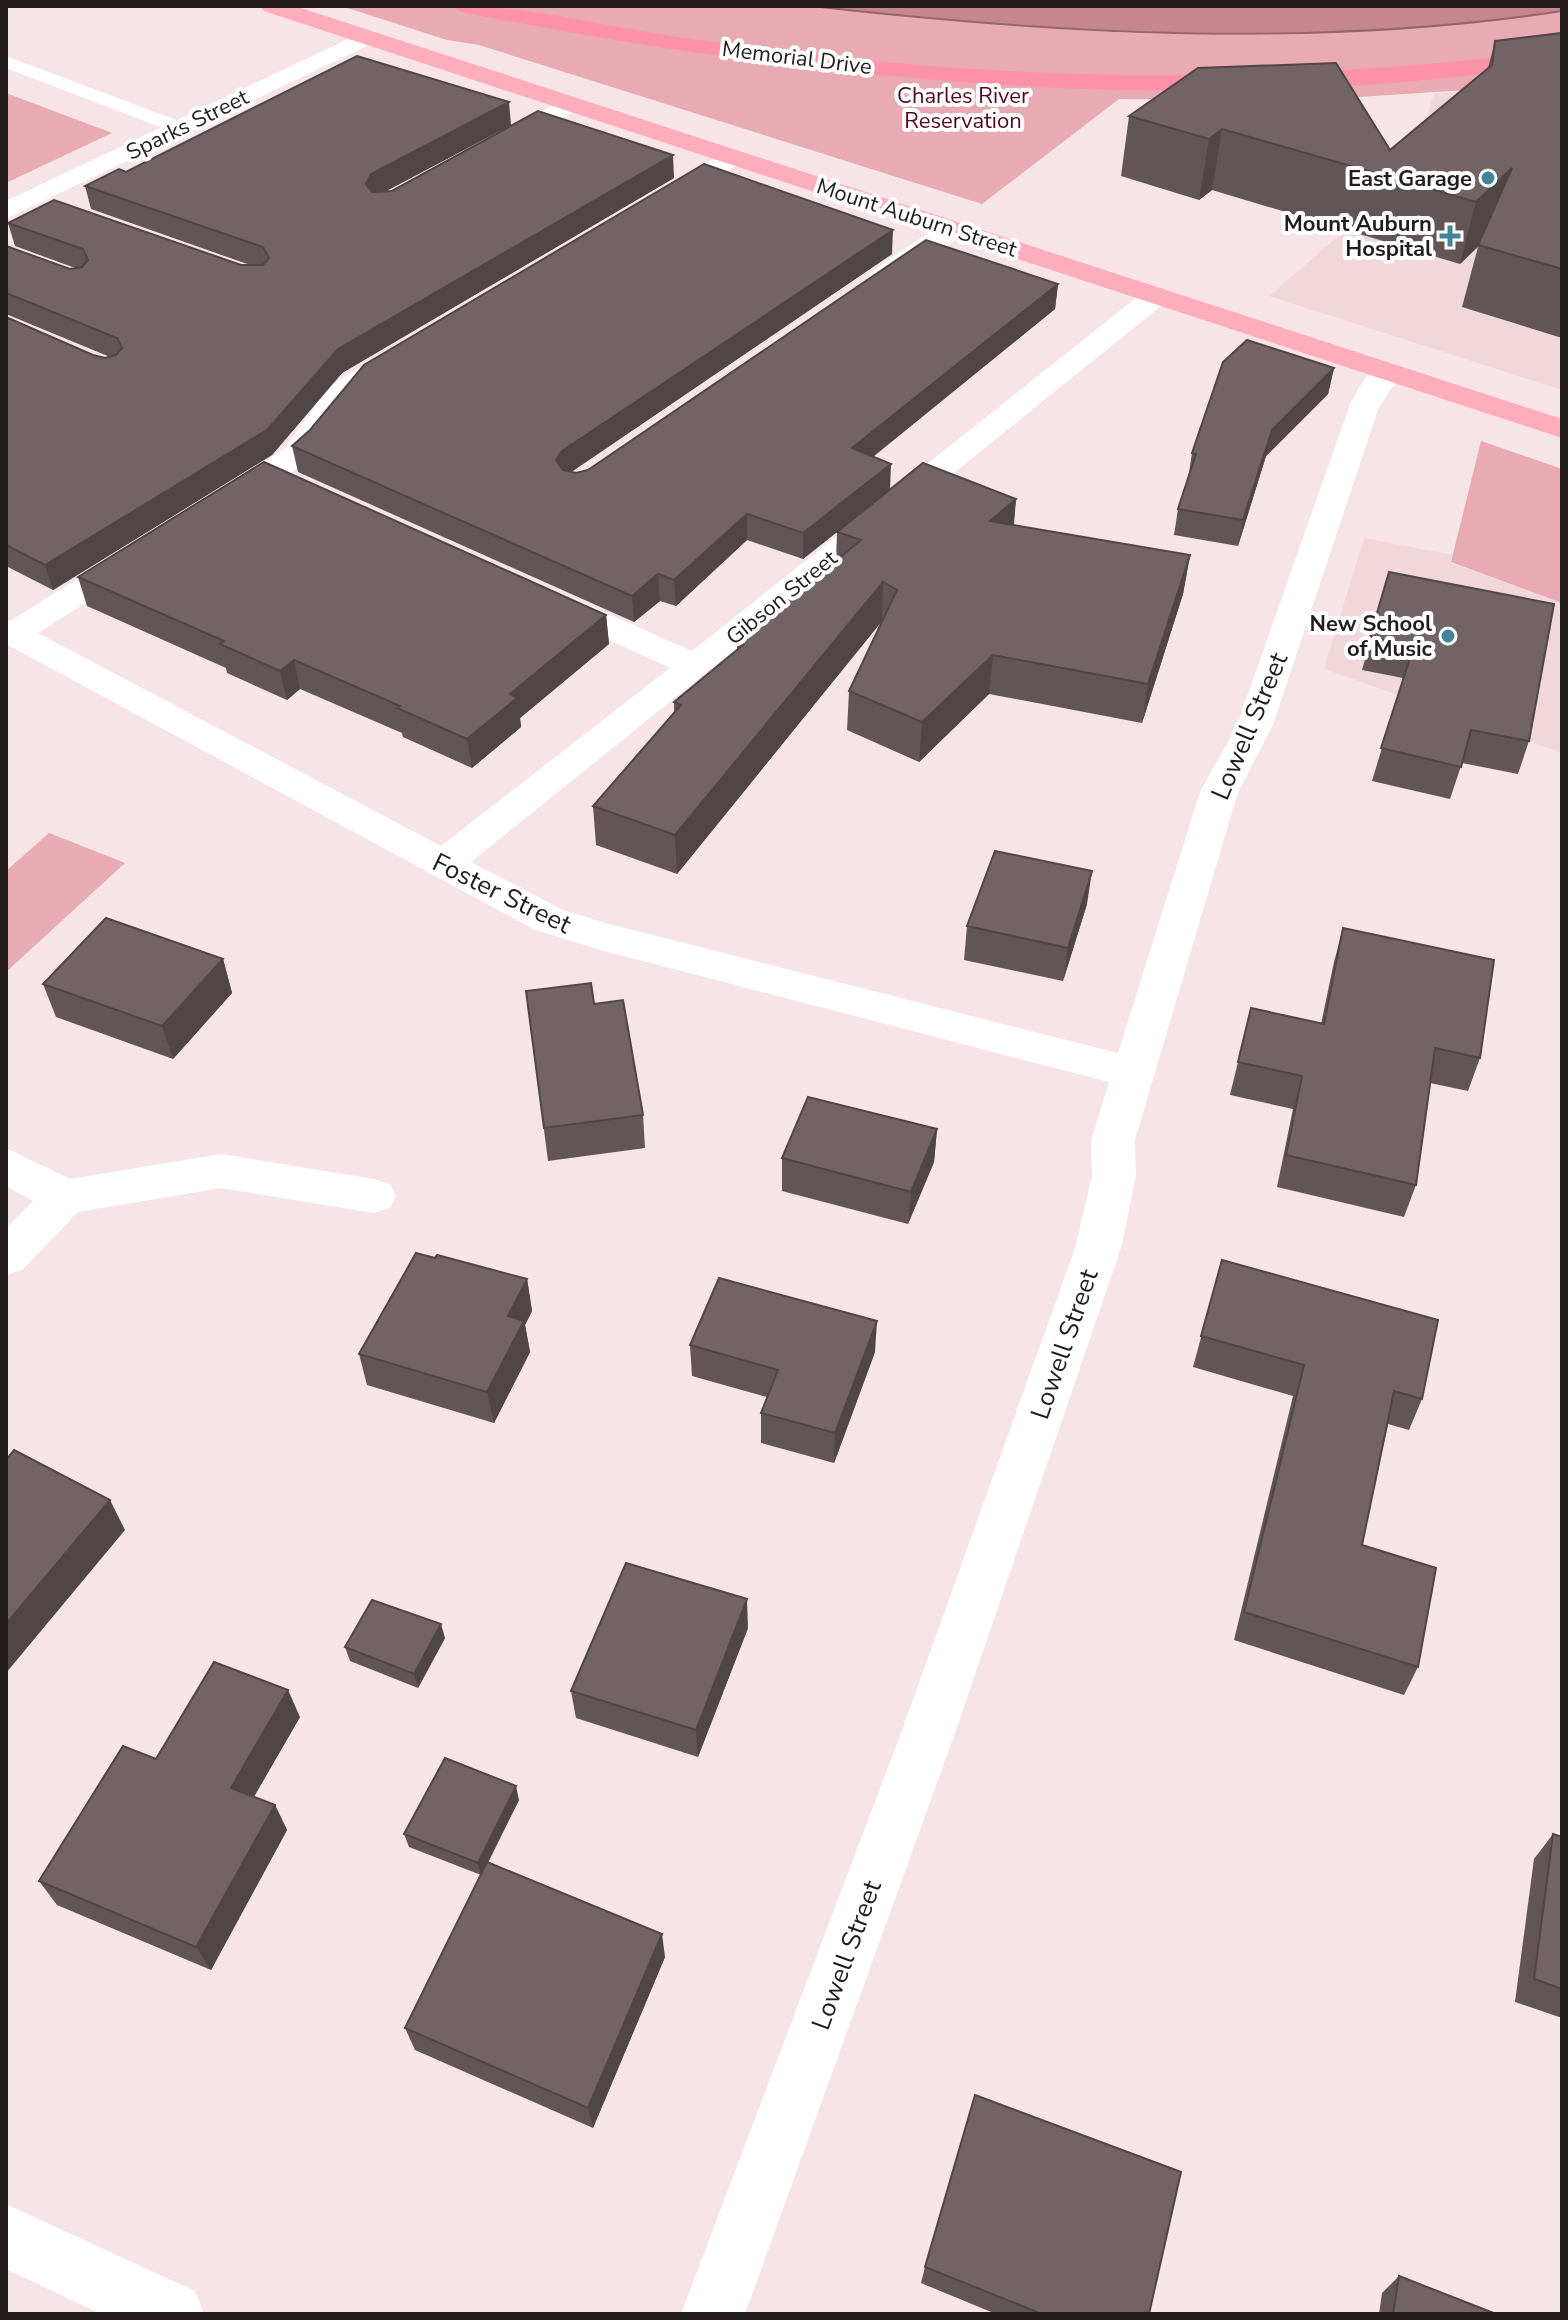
<svg xmlns="http://www.w3.org/2000/svg" width="1568" height="2320" font-family="'Nunito Sans',sans-serif">
  <style>
    .built { fill: #f2d7da }
    .green { fill: #e9abb3 }
    .water { fill: #c6868f; stroke: #95666d; stroke-width: 2 }
    .lines { fill: none; stroke-linecap: round; stroke-linejoin: round }
    .service { fill: #fff; fill-rule: evenodd }
    .minor { fill: #fff; fill-rule: evenodd }
    .secondary { fill: #fff; fill-rule: evenodd }
    .primary { fill: #feadbc; fill-rule: evenodd }
    .trunk { fill: #fe92a6; fill-rule: evenodd }
    .wall { fill: #625557 }
    .shaded-wall { fill: #504547 }
    .building { fill: #726365; stroke: #504547; stroke-width: 2 }
    .poi-dot { fill: #438397; stroke: #fff; stroke-width: 3 }
    .labels { text-anchor: middle; stroke-width: 8; stroke-linejoin: round; paint-order: stroke }
    .far-street-label { font-size: 22px; fill: #221c1d; stroke: #fff }
    .far-park-label { font-size: 22px; fill: #55061f; stroke: #fff }
    .far-poi-label { font-size: 22px; font-weight: bold; fill: #221c1d; stroke: #fff; text-anchor: end }
    .street-label { font-size: 26px; fill: #221c1d; stroke: #fff }
  </style>
  <rect width="100%" height="100%" fill="#f6e4e6"/>
  <g class="built">
    <path d="M1562,84V390L1269,296L1407,177L1434,94Z"/>
    <path d="M1364,538L1453,555L1451,563L1562,603V753L1324,669Z"/>
  </g>
  <g class="green">
    <path d="M341,6H811L1010,25L1128,33L1258,35L1412,28L1562,11V84L1311,100L1119,99L982,204L479,45L447,40Z"/>
    <path d="M6,93L112,133L6,183Z"/>
    <path d="M1481,441L1562,469V603L1451,562Z"/>
    <path d="M49,833L125,863L6,972V871Z"/>
  </g>
  <path class="water" d="M811,6H1562V11C1313,49 1060,34 811,6Z"/>
  <g class="lines">
    <path class="service" d="M6,56L187,124L190,128L187,132H173L6,68Z"/>
    <g class="minor">
      <path d="M367,30L375,32L379,37L375,42L6,219V201Z"/>
      <path d="M569,97L578,99L581,104L578,109L507,149H489L485,144L489,139Z"/>
      <path d="M733,149L742,152L746,157L742,162L672,205H654L650,199L654,193L724,152Z"/>
      <path d="M953,221L963,223L967,229L963,235L892,283L882,285L872,283L868,277L872,271L943,223Z"/>
      <path d="M1156,287L1166,290L1170,296L1166,302L471,862L563,910L609,924L1118,1053L1200,792L1237,725L1349,407C1359,386 1372,359 1399,366L1403,372L1379,407L1273,725L1238,792L1135,1140L1136,1176L1121,1248L955,1733L745,2314H681L901,1733L1075,1248L1092,1176L1091,1140L1109,1082L604,951L535,930L6,644V620L10,621L122,551L134,548L146,551L151,558L146,565L38,633L441,846L670,668L540,608L535,601L540,594L552,591L564,594L692,651L1146,290Z"/>
      <path d="M390,352L400,355L405,361L400,367L352,398L306,463L237,507L226,510L215,507L210,500L215,493L284,449L330,386L380,355Z"/>
      <path d="M6,1148L70,1179L221,1154L374,1179L390,1184L396,1196L390,1208L374,1213L221,1188L78,1212L22,1270L6,1275V1228L33,1201L6,1186Z"/>
    </g>
    <path class="secondary" d="M6,2204L195,2291L204,2314H101L6,2269Z"/>
    <path class="primary" d="M260,6H295L1562,419V438L264,11Z"/>
    <path class="trunk" d="M454,6C519,6 582,21 646,32C715,43 786,52 856,59C1092,84 1327,79 1562,50V64C1472,76 1381,86 1291,89C1013,99 738,66 466,13L458,11Z"/>
  </g>
  <g class="wall">
    <path d="M1562,33V338L1462,307L1478,247L1460,264L1212,190L1199,200L1121,176L1129,116L1390,150L1488,68L1495,41Z"/>
    <path d="M511,125L386,191L674,178L342,373L272,455L53,590L6,566V317L93,355L105,358L110,357L6,314V246L70,269L75,268L15,246L8,223L241,265H250L91,209L85,186L126,172Z"/>
    <path d="M892,254L571,472L576,473L588,470L1058,284L1055,309L873,457L890,489L1016,499L1014,525L1190,555L1183,594L1142,723L989,694L919,762L847,730L849,691L882,621L677,874L596,845L593,806L674,712V702L737,649V643L836,560L837,532L803,559L747,540L676,606L660,601L634,622L298,472L292,446Z"/>
    <path d="M1334,368L1328,394L1266,456L1238,546L1174,535L1178,509L1188,479L1192,453Z"/>
    <path d="M1389,572L1529,741L1518,774L1462,763L1450,799L1372,781L1403,678L1362,670Z"/>
    <path d="M78,577L606,615L609,644L520,718L521,727L472,768L403,737L402,733L300,689L287,700L227,673L226,668L87,606Z"/>
    <path d="M1087,904L1063,981L964,960L967,926Z"/>
    <path d="M1343,928L1480,1058L1468,1091L1430,1083L1416,1185L1404,1217L1277,1187L1293,1109L1230,1095L1251,1008L1321,1024L1334,962Z"/>
    <path d="M223,959L232,993L173,1059L56,1017L43,984Z"/>
    <path d="M526,991L594,1004L643,1115L645,1148L548,1161Z"/>
    <path d="M937,1129L934,1162L908,1224L782,1191V1158Z"/>
    <path d="M1222,1260L1422,1399L1409,1430L1388,1424L1362,1545L1418,1667L1404,1695L1234,1640L1293,1396L1193,1367Z"/>
    <path d="M527,1279L532,1311L525,1325L530,1352L494,1423L367,1385L359,1354Z"/>
    <path d="M690,1345L875,1352L834,1463L761,1443V1413L767,1397L692,1376Z"/>
    <path d="M748,1628L698,1757L576,1718L571,1691Z"/>
    <path d="M445,1638L418,1688L350,1661L345,1647Z"/>
    <path d="M300,1717L254,1797L275,1805L287,1830L211,1970L57,1905L39,1881L156,1759Z"/>
    <path d="M519,1800L488,1863L665,1957L593,2128L415,2050L405,2028L481,1875L409,1847L404,1834Z"/>
    <path d="M1553,1834L1562,1837V2018L1515,2002L1534,1859Z"/>
    <path d="M925,2267L1149,2314H996L921,2283Z"/>
    <path d="M1399,2276L1496,2314H1379L1382,2293Z"/>
  </g>
  <g class="shaded-wall">
    <path d="M509,102L511,125L375,197L366,184L371,174Z"/>
    <path d="M1222,129L1212,190L1199,200L1209,139Z"/>
    <path d="M673,155L674,178L342,373L272,455L53,590L45,565L338,349Z"/>
    <path d="M1512,168L1495,229L1460,264L1476,202Z"/>
    <path d="M893,230L892,254L564,477L556,460L562,451Z"/>
    <path d="M1058,284L1055,309L851,474L852,448Z"/>
    <path d="M1334,368L1328,394L1266,456L1238,546L1243,520L1272,430Z"/>
    <path d="M891,464L890,490L803,559V533Z"/>
    <path d="M1016,499L1012,537L990,521Z"/>
    <path d="M747,514V540L676,606L674,580Z"/>
    <path d="M1190,555L1183,594L1142,723L1148,684Z"/>
    <path d="M658,574L660,601L634,622L632,596Z"/>
    <path d="M883,582L882,621L677,874L675,835Z"/>
    <path d="M606,615L609,644L520,718L521,727L472,768L467,739L510,694Z"/>
    <path d="M993,655L989,694L919,762L922,722Z"/>
    <path d="M294,660L300,689L287,700L280,671Z"/>
    <path d="M1092,871L1087,904L1063,981L1068,948Z"/>
    <path d="M223,959L232,993L173,1059L162,1026Z"/>
    <path d="M937,1129L934,1162L908,1224L911,1192Z"/>
    <path d="M527,1279L532,1311L525,1325L530,1352L494,1423L487,1392L508,1316Z"/>
    <path d="M877,1321L875,1352L834,1463L835,1433Z"/>
    <path d="M110,1500L125,1530L6,1673V1624Z"/>
    <path d="M747,1599L748,1628L698,1757L696,1730Z"/>
    <path d="M441,1624L445,1638L418,1688L414,1674Z"/>
    <path d="M288,1690L300,1717L244,1813L231,1788Z"/>
    <path d="M516,1786L519,1800L481,1875L478,1863Z"/>
    <path d="M275,1805L287,1830L211,1970L196,1947Z"/>
    <path d="M662,1934L665,1957L593,2128L588,2108Z"/>
  </g>
  <g class="building">
    <path d="M1562,33V269L1478,245L1512,168L1476,202L1222,129L1209,139L1129,116L1198,68L1336,63L1390,150L1492,65L1495,41Z"/>
    <path d="M357,56L509,102L371,174L366,184L372,192L392,191L538,111L673,155L338,349L267,430L45,565L6,545V317L93,355L105,358L116,355L122,348L117,338L6,293V246L70,269L82,267L88,260L83,249L8,223L54,200L241,265H263L269,258L263,247L85,186L119,169L126,172Z"/>
    <path d="M704,164L893,230L562,451L556,460L563,470L576,473L588,470L926,240L1058,284L852,448L891,464L803,533L747,514L674,580L658,574L632,596L292,446L310,430L364,365Z"/>
    <path d="M1247,340L1334,368L1272,430L1243,520L1178,509L1196,454L1192,453L1223,362Z"/>
    <path d="M264,462L606,615L510,694L517,698L467,739L397,708L400,706L294,660L280,671L220,644L224,641L78,577Z"/>
    <path d="M923,463L1016,499L990,521L1190,555L1148,684L993,655L922,722L849,691L897,590L883,582L675,835L593,806L681,705L674,702L743,645L737,643L861,540L837,532Z"/>
    <path d="M1389,572L1554,604L1529,741L1471,730L1461,767L1381,748L1414,646L1370,637Z"/>
    <path d="M995,851L1092,871L1068,948L967,926Z"/>
    <path d="M106,918L223,959L162,1026L43,984Z"/>
    <path d="M1343,928L1494,960L1480,1058L1435,1048L1416,1185L1286,1155L1302,1076L1238,1062L1251,1008L1324,1024Z"/>
    <path d="M591,983L594,1004L623,1000L643,1115L544,1128L526,991Z"/>
    <path d="M808,1097L937,1129L911,1192L782,1158Z"/>
    <path d="M416,1253L435,1258L437,1255L527,1279L508,1316L524,1321L487,1392L359,1354Z"/>
    <path d="M1222,1260L1438,1320L1422,1399L1394,1391L1362,1545L1436,1568L1418,1667L1244,1612L1304,1365L1201,1336Z"/>
    <path d="M719,1278L877,1321L835,1433L761,1413L778,1370L690,1345Z"/>
    <path d="M14,1450L110,1500L6,1624V1460Z"/>
    <path d="M626,1563L747,1599L696,1730L571,1691Z"/>
    <path d="M372,1600L441,1624L414,1674L345,1647Z"/>
    <path d="M214,1662L288,1690L231,1788L275,1805L196,1947L39,1881L123,1746L156,1759Z"/>
    <path d="M445,1758L516,1786L478,1863L404,1834Z"/>
    <path d="M1553,1834L1562,1837V1989L1534,1979Z"/>
    <path d="M487,1862L662,1934L588,2108L405,2028Z"/>
    <path d="M975,2095L1181,2172L1149,2314H1042L925,2267Z"/>
    <path d="M1399,2276L1496,2314H1393Z"/>
  </g>
  <g class="poi-dot">
    <circle cx="1488" cy="178" r="8"/>
    <path d="M1446 224h8v8h8v8h-8v8h-8v-8h-8v-8h8z"/>
    <circle cx="1448" cy="636" r="8"/>
  </g>
  <g class="labels">
    <g class="far-street-label">
      <text transform="translate(797 57) rotate(7)" y="8">Memorial Drive</text>
      <text transform="translate(187 124) rotate(-26)" y="8">Sparks Street</text>
      <text transform="translate(917 217) rotate(18)" y="8">Mount Auburn Street</text>
      <text transform="translate(781 597) rotate(-39)" y="8">Gibson Street</text>
    </g>
    <g class="far-park-label">
      <text x="963" y="103">Charles River<tspan x="963" dy="25">Reservation</tspan></text>
    </g>
    <g class="far-poi-label">
      <text x="1472" y="186">East Garage</text>
      <text x="1432" y="231">Mount Auburn<tspan x="1432" dy="25">Hospital</tspan></text>
      <text x="1432" y="631">New School<tspan x="1432" dy="25">of Music</tspan></text>
    </g>
    <g class="street-label">
      <text transform="translate(1249 726) rotate(-67)" y="9">Lowell Street</text>
      <text transform="translate(502 893) rotate(26)" y="9">Foster Street</text>
      <text transform="translate(1064 1344) rotate(-71)" y="9">Lowell Street</text>
      <text transform="translate(846 1955) rotate(-70)" y="9">Lowell Street</text>
    </g>
  </g>
  <rect width="1568" height="2320" fill="none" stroke="#221c1d" stroke-width="16"/>
</svg>
